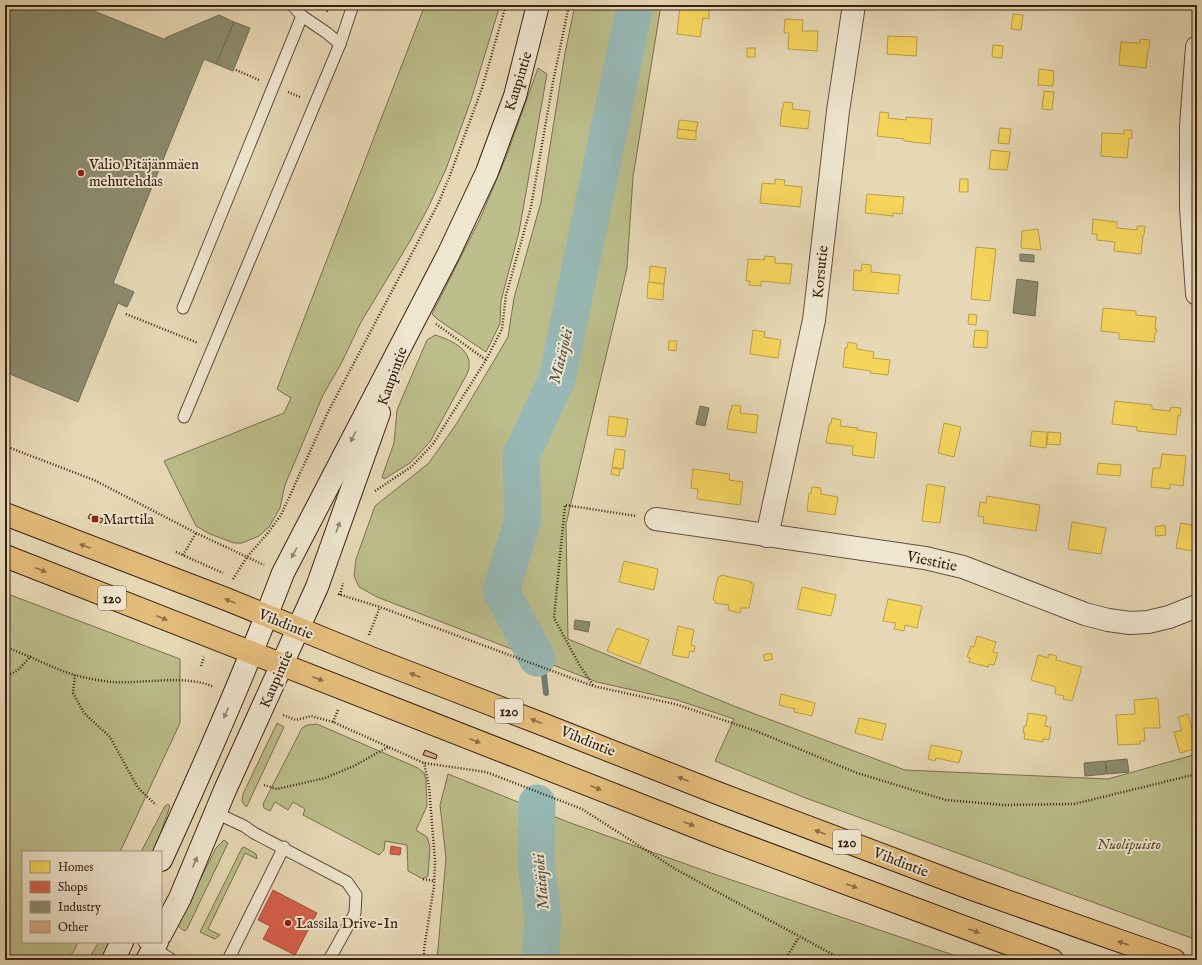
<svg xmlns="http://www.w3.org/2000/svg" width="1202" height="965" font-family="'IM FELL English',serif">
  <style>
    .green { fill: #bbbd8a; stroke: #7a6f4e }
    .homes { fill: #f6d55c; stroke: #bd9f46 }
    .shops { fill: #d6604d; stroke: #a74d3b }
    .industry { fill: #8c8c6e; stroke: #736c52 }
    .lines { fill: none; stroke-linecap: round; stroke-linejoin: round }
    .stream { stroke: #717c73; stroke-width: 6 }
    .river { stroke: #97b8b4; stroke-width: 37 }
    .building { fill: #daac86; stroke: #392112 }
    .lane-casing { stroke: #644f3b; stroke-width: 13 }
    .street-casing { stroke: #644f3b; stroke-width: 24 }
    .secondary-casing { stroke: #392112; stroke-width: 24 }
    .primary-casing { stroke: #392112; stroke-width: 24 }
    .path { stroke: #392112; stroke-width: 2.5; stroke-dasharray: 1 2; stroke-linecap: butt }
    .lane { stroke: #efe6cf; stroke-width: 11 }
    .street { stroke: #efe6cf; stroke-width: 22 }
    .secondary { stroke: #efe6cf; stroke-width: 22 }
    .primary { stroke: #e3bc7a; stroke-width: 22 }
    .oneway { fill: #948470 }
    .oneway2 { fill: #8e6e46 }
    .poi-dot { fill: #8f2418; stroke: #efe6cf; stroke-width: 1.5 }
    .labels { text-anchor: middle; stroke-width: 4; stroke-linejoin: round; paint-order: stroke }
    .shield { fill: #efe6cf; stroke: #705c4b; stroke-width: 1 }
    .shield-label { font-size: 14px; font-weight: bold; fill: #392112 }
    .street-label { font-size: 15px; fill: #392112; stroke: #efe6cf }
    .poi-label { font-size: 15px; fill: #392112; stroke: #efe6cf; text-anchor: start }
    .park-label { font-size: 15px; font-style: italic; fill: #5a4830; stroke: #efe6cf }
    .water-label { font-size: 16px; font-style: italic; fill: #554e43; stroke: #efe6cf }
  </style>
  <rect width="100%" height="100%" fill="#e6d8b5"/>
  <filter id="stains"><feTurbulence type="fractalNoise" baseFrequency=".005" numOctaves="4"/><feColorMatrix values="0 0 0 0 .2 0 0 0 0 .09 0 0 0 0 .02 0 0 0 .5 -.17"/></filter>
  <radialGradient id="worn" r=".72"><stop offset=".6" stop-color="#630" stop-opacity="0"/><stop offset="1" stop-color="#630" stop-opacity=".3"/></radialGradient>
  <g class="green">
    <path d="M425,5H500L471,100L446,169L428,208L410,241L361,322L341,364L323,395L285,485L280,508L269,527L259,536L242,543H234L210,534L196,526L164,461L284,413L291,398L277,389Z"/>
    <path d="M575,5H661L633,177L627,268L566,524L568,639L739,708L905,770L1108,779L1197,754V940L803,797L715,761L734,719L677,700L597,682L377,597L359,587L354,576L356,559L375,506L429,463L457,423L508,337L514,298L541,202L565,53Z"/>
    <path d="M538,68L547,74L519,232L501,301L500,324L486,352L437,319L432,314L480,219L506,157Z"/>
    <path d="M435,335C452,340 475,351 468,372L430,442L410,463L384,479L382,477L394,443L397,410L427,340Z"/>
    <path d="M5,593L180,659V723L120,852H23V942H78L74,951L67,960H5Z"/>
    <path d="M277,723L284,727L247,806L246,807L242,801L243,794Z"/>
    <path d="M317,724L418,768L424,773L426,780L427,806L416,830L427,837L430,847L428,876L423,879L408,871L407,845L385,841L384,850L379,855L303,815L305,809L293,802L288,810L275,802L270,811L264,808L263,804L302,728L307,725Z"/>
    <path d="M448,774L568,822L711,873L968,960H437L446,858L440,805Z"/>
    <path d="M168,804L170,806L154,852H141L165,806Z"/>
    <path d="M224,840L228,843L187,929L185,931C181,929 179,928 178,923L216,848Z"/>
    <path d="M244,847L256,854L257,859L245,853L208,929L220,935L215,939L200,932L242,848Z"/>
    <path d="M99,942H112L102,960H88Z"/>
  </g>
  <g class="homes">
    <path d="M680,5H704V9L709,10V19L703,18L700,37L677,34Z"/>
    <path d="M1013,14L1023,15L1021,30L1011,29Z"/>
    <path d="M785,19L803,20L802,31H818L817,51L788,49L789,33H784Z"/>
    <path d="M888,36L917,37L916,56L887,54Z"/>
    <path d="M1140,39L1150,40L1149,49H1148L1146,68L1119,65L1121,42L1140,43Z"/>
    <path d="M993,45L1003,46L1002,58L992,57Z"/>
    <rect x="747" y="48" width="8" height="9"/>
    <path d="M1039,69L1054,71L1053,86L1038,85Z"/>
    <path d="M1044,91L1054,92L1052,110L1042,109Z"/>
    <path d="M784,102L793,103L792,109L810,111L808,129L780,126L782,108H783Z"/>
    <path d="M880,112L889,113L888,118L906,120V117L932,119L930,144L904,141V139L877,136Z"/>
    <path d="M679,120L698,122L696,131L678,129Z"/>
    <path d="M1000,128L1011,129L1009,144L998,143Z"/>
    <path d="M678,129L696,131V140L677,138Z"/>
    <path d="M1124,130H1132V138H1129L1127,158L1101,156L1102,133L1124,134Z"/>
    <path d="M991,150L1010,152L1007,170L989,169Z"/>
    <path d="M775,179L785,180L784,185L802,187L800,207L760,203L762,183L775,184Z"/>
    <path d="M960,179H968V192H959Z"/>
    <path d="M867,194L904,197L902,214L893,213V216L865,213Z"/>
    <path d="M1093,219L1117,222V228L1137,230V226H1145L1144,235H1143L1141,254L1114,251L1115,242L1097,240V234H1092Z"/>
    <path d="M1038,229L1041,250L1021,248L1022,231Z"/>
    <path d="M976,247L996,249L990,301L971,299Z"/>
    <path d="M765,256L775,257V263L792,264L790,284L761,281V286L749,285L750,281H746L748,259L764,260Z"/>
    <path d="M862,264L871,265V272L900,275L898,294L853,290L854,270L861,271Z"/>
    <path d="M650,266L666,268L664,284L649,282Z"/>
    <path d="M648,282L664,284L663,300L647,298Z"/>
    <path d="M1103,308L1136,311V315L1156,317L1155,329H1157L1156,333H1155L1154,342L1119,339V333L1101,331Z"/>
    <path d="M969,314L977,315L976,325L968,324Z"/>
    <path d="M753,330L765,332L764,337L781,340L778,358L750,354Z"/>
    <path d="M975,330L988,331L987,348L973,347Z"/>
    <path d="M669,341H677L676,351L668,350Z"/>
    <path d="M848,342L857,344V349L874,352L873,358L890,360L888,375L870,373L871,371L843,367L845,348H847Z"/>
    <path d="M1115,401L1152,405V409L1170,411L1171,407L1181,408L1180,416H1178L1176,435L1137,431V427L1112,424Z"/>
    <path d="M732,405L741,406L740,413L758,415L756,433L727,429L730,411H731Z"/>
    <path d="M609,416L628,419L625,437L607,435Z"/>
    <path d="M832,418L841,420L840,426L858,428L857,430L877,433L874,458L852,455L853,446L826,443L829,424H831Z"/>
    <path d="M944,423L961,427L954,457L938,453Z"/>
    <path d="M1032,431L1047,432L1046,448L1030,446Z"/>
    <path d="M1048,432L1061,433L1060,445L1047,444Z"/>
    <path d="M615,449L625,450L623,469L612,467Z"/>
    <path d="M1162,454L1186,456L1183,486L1170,484V489L1151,487L1153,468H1160Z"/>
    <path d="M1098,463L1121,465L1120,476L1097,474Z"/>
    <path d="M612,468L620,469L619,476L611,474Z"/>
    <path d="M693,469L730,474L729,480L743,482L740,505L697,499L698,489L691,488Z"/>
    <path d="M927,484L945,487L940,523L922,521Z"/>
    <path d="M812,487L821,488V494L838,497L835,515L807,511L809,493H811Z"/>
    <path d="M987,496L1040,505L1036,531L983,523L984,517L978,516L980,502L986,503Z"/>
    <path d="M1072,522L1106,528L1101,554L1068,549Z"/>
    <path d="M1181,523L1197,526V552L1176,548Z"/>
    <path d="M1165,525L1166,535L1156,536L1155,527Z"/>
    <path d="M624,561L658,569L654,590L619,582Z"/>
    <path d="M721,575L752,582L751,584H754L749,608H741L740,613L728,610L729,605L715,603L716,601L713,600L718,577H720Z"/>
    <path d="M802,587L836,595L831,616L797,609Z"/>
    <path d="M888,599L922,606L917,628L905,625L904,631L894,629L896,623L883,621Z"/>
    <path d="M678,626L694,630L691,645L695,646L694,652L690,651L688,658L672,655Z"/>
    <path d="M617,628L649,640L640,664L607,651Z"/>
    <path d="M977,636L996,642L993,652L998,653L994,665L989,664L988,667L969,662L970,658L967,657L971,646L974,647Z"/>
    <path d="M771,653L773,659L765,661L763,655Z"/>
    <path d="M1049,654L1057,656L1056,660L1082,667L1072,701L1063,699L1064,696L1055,694L1056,687L1031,680L1038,655L1048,658Z"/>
    <path d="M781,694L815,703L812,716L794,712L795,709L779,705Z"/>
    <path d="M1158,698L1160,728H1144L1145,741H1140V744L1118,745L1116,715L1135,714L1134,700Z"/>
    <path d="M1028,713L1047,716L1045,726L1051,727L1049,740L1043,739V742L1024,739L1025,733H1023L1024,726H1026Z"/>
    <path d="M1188,714L1197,748L1180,753L1174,732L1182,730L1178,717Z"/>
    <path d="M859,718L886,724L882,740L855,733Z"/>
    <path d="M931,745L962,751L959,763L936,758L935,761L928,759Z"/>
  </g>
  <g class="shops">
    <path d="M391,846L401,848L400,855L390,854Z"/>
    <path d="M273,890L317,913L295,955L263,939L270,926L258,920Z"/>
  </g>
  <g class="industry">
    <path d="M5,5H79L166,40L165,38L219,15L234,22L216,64L204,59L113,283L134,292L127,307L118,303L78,402L5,372Z"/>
    <path d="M234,22L250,28L233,71L216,64Z"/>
    <path d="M1020,254L1034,255V262L1020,261Z"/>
    <path d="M1017,279L1038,282L1035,316L1013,313Z"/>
    <path d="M700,406L709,408L705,426L696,424Z"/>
    <path d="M575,620L590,622L588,632L574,629Z"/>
    <path d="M1127,759L1129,772L1107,774L1106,761Z"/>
    <path d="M1105,761L1106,774L1085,776L1084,763Z"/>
  </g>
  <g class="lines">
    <path class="stream" d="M537,658L544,675L546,693"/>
    <g class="river">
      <path d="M537,658L501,591L523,519L521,456L557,379L633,15L634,5"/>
      <path d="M537,803L536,864L543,917L540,960"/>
    </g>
  </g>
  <g class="building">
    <path d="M90,514L103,519L101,523L88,518Z"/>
    <path d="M425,750L437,755L436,759L423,755Z"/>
  </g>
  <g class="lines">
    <g class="lane-casing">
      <g id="lane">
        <path d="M302,16L327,33L340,44"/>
        <path d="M183,308L302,16L292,5"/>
        <path d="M184,417L340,44L353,5"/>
        <path d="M216,813L244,826L254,833L347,882L356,895L355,913L329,960"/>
        <path d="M144,942L172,960"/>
        <path d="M228,960L284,847"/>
      </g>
    </g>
    <g class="street-casing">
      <g id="street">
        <path d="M1197,47L1191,126V208L1197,294"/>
        <path d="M656,519L925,558L963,567L1085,614L1108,620L1130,623L1148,622L1169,617L1197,606"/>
        <path d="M767,536L814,320L838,111L854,5"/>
      </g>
    </g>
    <g class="secondary-casing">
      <g id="secondary">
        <path d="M161,860C204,766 246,670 283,573L448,255L487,172L515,96L538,5"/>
        <path d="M161,934L180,898L225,790L317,587L379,413"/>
        <path d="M113,960L122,942"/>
        <path d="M147,960L157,942"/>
      </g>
    </g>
    <g class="primary-casing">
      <g id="primary">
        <path d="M5,514L226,599L371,658L542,724L720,794L975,890L1174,960"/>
        <path d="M5,556L714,834L1052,960"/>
      </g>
    </g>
    <g class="path">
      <path d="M320,5L329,13"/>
      <path d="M236,70L259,80"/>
      <path d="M288,92L300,97"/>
      <path d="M126,314L198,343"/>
      <path d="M436,324L486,360"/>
      <path d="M5,446L94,480L196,533L264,565"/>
      <path d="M375,491L411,467L433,444L486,360L502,329L506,295L531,207L553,82L569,5"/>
      <path d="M176,552L223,573"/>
      <path d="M183,555L196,533"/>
      <path d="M233,579L247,557L267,534L281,515L328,412L438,204L449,178L482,88L506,5"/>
      <path d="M338,594L380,607L593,686L675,704L756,731L857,773L946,800L1004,805L1074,804L1197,774"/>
      <path d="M340,595L343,583"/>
      <path d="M369,635L380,607"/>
      <path d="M5,647C28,655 50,667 74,675C85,678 101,681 113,682C143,684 186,674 214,687"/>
      <path d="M201,666L204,657"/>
      <path d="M75,675L73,693L84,713L110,737L138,788L156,805"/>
      <path d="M5,677L18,670L31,656"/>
      <path d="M593,685L580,666L554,618L565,505L636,516"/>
      <path d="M283,715L296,720L311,716L333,722L424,763L486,772L582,809L677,870L843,960"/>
      <path d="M333,722L338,710"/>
      <path d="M264,785L277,789L325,778L354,766L388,747"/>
      <path d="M423,879L434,881"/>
      <path d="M424,960V949L434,886L435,861L429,786L424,763"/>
      <path d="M785,960L799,937"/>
    </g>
    <use href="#lane" class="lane"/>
    <use href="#street" class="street"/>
    <use href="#secondary" class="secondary"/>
    <use href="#primary" class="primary"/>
  </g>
  <defs><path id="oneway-solid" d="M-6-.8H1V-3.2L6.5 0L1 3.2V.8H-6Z"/></defs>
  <g class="oneway">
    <use href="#oneway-solid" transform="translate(353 437) rotate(117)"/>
    <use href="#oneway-solid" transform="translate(338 527) rotate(-70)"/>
    <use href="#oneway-solid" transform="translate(294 553) rotate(118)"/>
    <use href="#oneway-solid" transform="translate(226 713) rotate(114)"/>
    <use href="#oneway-solid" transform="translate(195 862) rotate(-67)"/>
  </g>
  <g class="oneway2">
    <use href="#oneway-solid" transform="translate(85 546) rotate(-159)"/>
    <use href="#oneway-solid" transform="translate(41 570) rotate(22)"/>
    <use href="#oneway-solid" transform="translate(230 601) rotate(-158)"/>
    <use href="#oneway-solid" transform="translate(162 618) rotate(22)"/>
    <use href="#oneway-solid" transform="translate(415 675) rotate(-159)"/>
    <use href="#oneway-solid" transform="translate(318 679) rotate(21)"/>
    <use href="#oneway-solid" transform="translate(536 721) rotate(-159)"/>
    <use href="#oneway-solid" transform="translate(475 741) rotate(21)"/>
    <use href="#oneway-solid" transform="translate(683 779) rotate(-158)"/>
    <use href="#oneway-solid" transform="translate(596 788) rotate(21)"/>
    <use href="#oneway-solid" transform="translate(689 824) rotate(21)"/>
    <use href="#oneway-solid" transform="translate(820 832) rotate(-159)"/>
    <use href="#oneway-solid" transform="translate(852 886) rotate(20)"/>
    <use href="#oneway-solid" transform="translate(974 931) rotate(20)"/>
    <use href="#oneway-solid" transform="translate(1123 943) rotate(-161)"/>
  </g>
  <g class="poi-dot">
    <circle cx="81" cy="173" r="4"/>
    <rect x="91" y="515" width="8" height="8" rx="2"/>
    <circle cx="288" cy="923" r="4"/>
  </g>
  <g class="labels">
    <g class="shield">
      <rect x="98" y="586" width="28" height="24" rx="3"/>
      <rect x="495" y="699" width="28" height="24" rx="3"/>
      <rect x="833" y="830" width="28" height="24" rx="3"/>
    </g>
    <g class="shield-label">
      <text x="112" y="603">120</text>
      <text x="509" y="716">120</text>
      <text x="847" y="847">120</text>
    </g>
    <g class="street-label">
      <text transform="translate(518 81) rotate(-73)" y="5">Kaupintie</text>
      <text transform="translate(820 272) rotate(-84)" y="5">Korsutie</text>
      <text transform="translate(392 376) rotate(-70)" y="5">Kaupintie</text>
      <text transform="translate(932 561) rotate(12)" y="5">Viestitie</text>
      <text transform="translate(286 624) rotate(22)" y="5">Vihdintie</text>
      <text transform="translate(276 679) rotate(-66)" y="5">Kaupintie</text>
      <text transform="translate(588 741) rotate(22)" y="5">Vihdintie</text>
      <text transform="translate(901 862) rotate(21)" y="5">Vihdintie</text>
    </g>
    <g class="poi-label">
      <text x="89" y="169">Valio Pitäjänmäen<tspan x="89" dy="17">mehutehdas</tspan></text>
      <text x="103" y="524">Marttila</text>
      <text x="296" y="928">Lassila Drive-In</text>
    </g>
    <g class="park-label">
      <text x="1129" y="849">Nuolipuisto</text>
    </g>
    <g class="water-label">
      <text transform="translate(560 356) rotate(-76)" y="6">Mätäjoki</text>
      <text transform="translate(540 882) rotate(-95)" y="6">Mätäjoki</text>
    </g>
  </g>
  <rect width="1202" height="965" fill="none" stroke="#e6d8b5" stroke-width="20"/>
  <rect x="6" y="6" width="1190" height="953" fill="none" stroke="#392112" stroke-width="2"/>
  <rect x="10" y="10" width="1182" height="945" fill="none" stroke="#392112"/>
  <rect x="22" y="851" width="140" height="92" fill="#efe6cf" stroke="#a69783"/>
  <rect x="30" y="861" width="20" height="12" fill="#f6d55c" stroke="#a69783"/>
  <text x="58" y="871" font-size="12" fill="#392112">Homes</text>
  <rect x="30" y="881" width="20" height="12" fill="#d6604d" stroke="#a69783"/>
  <text x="58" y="891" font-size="12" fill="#392112">Shops</text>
  <rect x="30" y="901" width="20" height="12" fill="#8c8c6e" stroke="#a69783"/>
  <text x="58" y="911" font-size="12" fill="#392112">Industry</text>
  <rect x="30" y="921" width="20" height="12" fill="#daac86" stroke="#a69783"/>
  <text x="58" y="931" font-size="12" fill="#392112">Other</text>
  <rect width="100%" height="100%" filter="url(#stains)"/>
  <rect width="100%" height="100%" fill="url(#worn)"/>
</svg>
